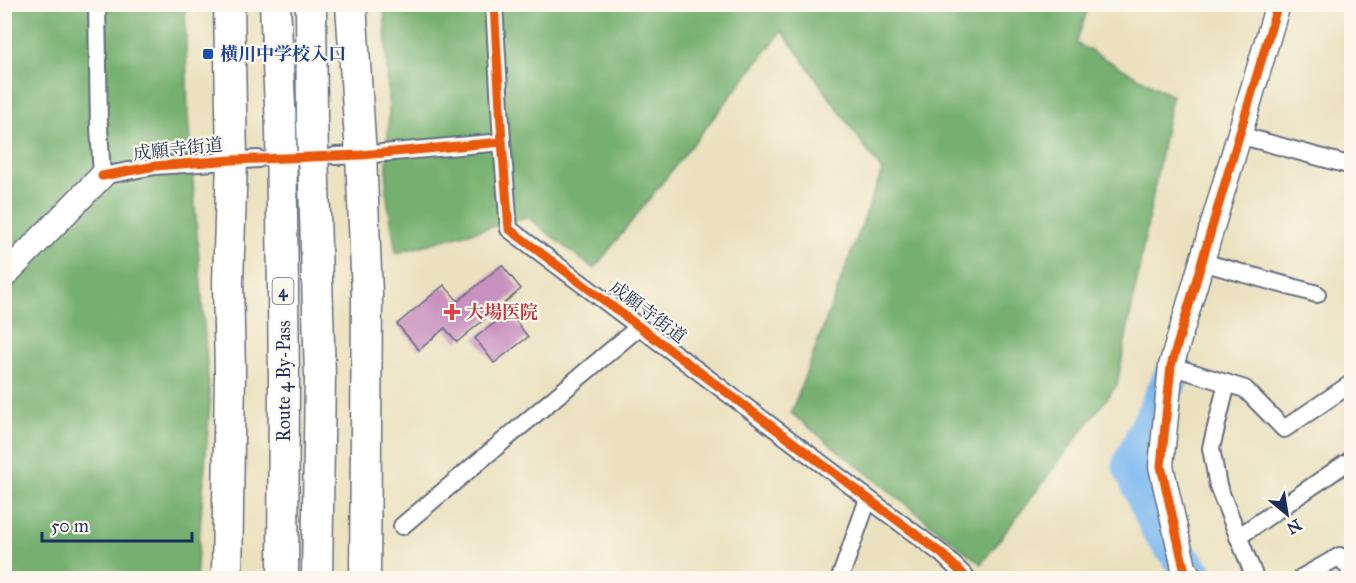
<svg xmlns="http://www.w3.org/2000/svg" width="1356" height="583" font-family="'IM FELL Great Primer','Noto Serif JP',serif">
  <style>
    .forest { fill: #76b06f; stroke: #487066; stroke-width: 1.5 }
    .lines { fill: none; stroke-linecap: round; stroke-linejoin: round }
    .river { stroke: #7fb9f0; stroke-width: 36 }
    .building { fill: #c991c0 }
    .street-casing { stroke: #646d80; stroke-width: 20 }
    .secondary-casing { stroke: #646d80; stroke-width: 27 }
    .highway-casing { stroke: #646d80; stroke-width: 33 }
    .street { stroke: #fff; stroke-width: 16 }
    .secondary { stroke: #fff; stroke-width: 24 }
    .highway { stroke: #fff; stroke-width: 30 }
    .cycleway-casing { stroke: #fbf7ec; stroke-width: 13 }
    .cycleway { stroke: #e8590c; stroke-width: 9 }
    .transit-dot { fill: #1a4fb4; stroke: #fbf7ec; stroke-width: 2 }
    .health-dot { fill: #e0444e; stroke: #fbf7ec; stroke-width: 2 }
    .labels { text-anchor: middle; stroke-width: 4.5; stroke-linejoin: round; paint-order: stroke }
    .shield { fill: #fbf7ec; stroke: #5e6b89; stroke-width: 1.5 }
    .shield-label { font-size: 16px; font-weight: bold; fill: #1b2f5e }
    .transit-label { font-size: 18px; font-weight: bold; fill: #164399; stroke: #fbf7ec; text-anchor: start }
    .street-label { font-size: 18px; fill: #1b2f5e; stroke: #fbf7ec }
    .health-label { font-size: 18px; font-weight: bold; fill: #be3a42; stroke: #fbf7ec; text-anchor: start }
  </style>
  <rect width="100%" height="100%" fill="#fbf7ec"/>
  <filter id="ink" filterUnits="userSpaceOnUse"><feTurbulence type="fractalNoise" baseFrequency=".0167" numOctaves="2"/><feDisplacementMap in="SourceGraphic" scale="12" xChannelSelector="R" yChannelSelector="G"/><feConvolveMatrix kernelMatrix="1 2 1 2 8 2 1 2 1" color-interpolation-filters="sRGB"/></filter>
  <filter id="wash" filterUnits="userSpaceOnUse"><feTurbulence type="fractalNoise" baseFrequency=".008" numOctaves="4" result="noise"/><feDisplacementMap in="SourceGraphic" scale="24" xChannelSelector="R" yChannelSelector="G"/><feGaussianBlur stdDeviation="1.35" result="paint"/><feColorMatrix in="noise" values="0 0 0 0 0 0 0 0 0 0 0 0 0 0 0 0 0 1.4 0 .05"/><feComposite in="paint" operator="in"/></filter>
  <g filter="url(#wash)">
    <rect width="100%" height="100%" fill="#ebe1be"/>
    <g class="forest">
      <path d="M4,5H185L188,115L210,403L196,578H5Z"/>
      <path d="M384,5H1089L1076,43L1172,96L1117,385L981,564L791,413L882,171L782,31L594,269L527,217L396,253L386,191L389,109Z"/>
    </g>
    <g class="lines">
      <path class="river" d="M1175,369L1130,465L1160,532L1196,576"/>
    </g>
    <g id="blocks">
      <g class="building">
        <path d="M502,265L521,289L457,342L445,328L419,350L397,324L444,285L458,301Z"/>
        <path d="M509,312L528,337L494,363L475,338Z"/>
      </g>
    </g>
  </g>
  <g filter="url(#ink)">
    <use href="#blocks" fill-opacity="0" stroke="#646d80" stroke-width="1.5"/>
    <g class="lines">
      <g class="street-casing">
        <g id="street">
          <path d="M97,4L99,127L102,176L155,166L258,159"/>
          <path d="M494,4L502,142L509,229L942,554L967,578"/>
          <path d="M1239,135L1352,166"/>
          <path d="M335,156L361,155L502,142"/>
          <path d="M1202,262L1317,294"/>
          <path d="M1171,366L1245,389L1284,429L1352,383"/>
          <path d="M1227,383L1211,448L1218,486L1255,578"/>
          <path d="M402,526L639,327"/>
          <path d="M1238,537L1352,459"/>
          <path d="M840,578L868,499"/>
          <path d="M1301,578L1340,556L1352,573"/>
        </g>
      </g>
      <g class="secondary-casing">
        <g id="secondary">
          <path d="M4,276L102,176"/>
          <path d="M1190,578L1184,568L1161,466L1171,366L1278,4"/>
        </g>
      </g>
      <g class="highway-casing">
        <g id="highway">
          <path d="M275,4L281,126L284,380L283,578"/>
          <path d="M311,4L312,119L320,375L317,578"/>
          <path d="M351,4L361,155L367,294L365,578"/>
          <path d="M227,578L230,371L228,282L232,160L229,4"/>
        </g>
      </g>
      <use href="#street" class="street"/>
      <use href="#secondary" class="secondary"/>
      <use href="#highway" class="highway"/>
      <g class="cycleway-casing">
        <g id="cycleway">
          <path d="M494,4L502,142L509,229L942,554L967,578"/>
          <path d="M102,176L155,166L232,160L361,155L502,142"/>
          <path d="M1190,578L1184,568L1161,466L1171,366L1278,4"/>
        </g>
      </g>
      <use href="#cycleway" class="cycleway"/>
    </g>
  </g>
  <rect class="transit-dot" x="202" y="48" width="12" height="12" rx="3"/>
  <path class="health-dot" d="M449 303h6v6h6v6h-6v6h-6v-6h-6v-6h6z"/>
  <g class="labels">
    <rect class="shield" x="272.5" y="278" width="21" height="26" rx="4.5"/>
    <g class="shield-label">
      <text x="283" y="297">4</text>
    </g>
    <g class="transit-label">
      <text x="220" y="60">横川中学校入口</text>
    </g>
    <g class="street-label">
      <text transform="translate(178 149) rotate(-6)" y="6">成願寺街道</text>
      <text transform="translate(648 312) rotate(37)" y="6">成願寺街道</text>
      <text transform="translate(284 381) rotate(-90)" y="6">Route 4 By-Pass</text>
    </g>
    <g class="health-label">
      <text x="466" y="318">大場医院</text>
    </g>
  </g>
  <rect width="1356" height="583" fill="none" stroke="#fbf7ec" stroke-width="24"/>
  <g transform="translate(1287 514) rotate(150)" stroke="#fbf7ec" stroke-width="4.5" paint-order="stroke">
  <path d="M0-4.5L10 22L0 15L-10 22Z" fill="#1b2f5e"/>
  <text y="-9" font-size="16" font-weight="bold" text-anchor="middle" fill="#1b2f5e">N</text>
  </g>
  <path d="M42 532v9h150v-9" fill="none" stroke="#1b2f5e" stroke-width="3"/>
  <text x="51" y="532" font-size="18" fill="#1b2f5e" stroke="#fbf7ec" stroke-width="4.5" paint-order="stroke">50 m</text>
</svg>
